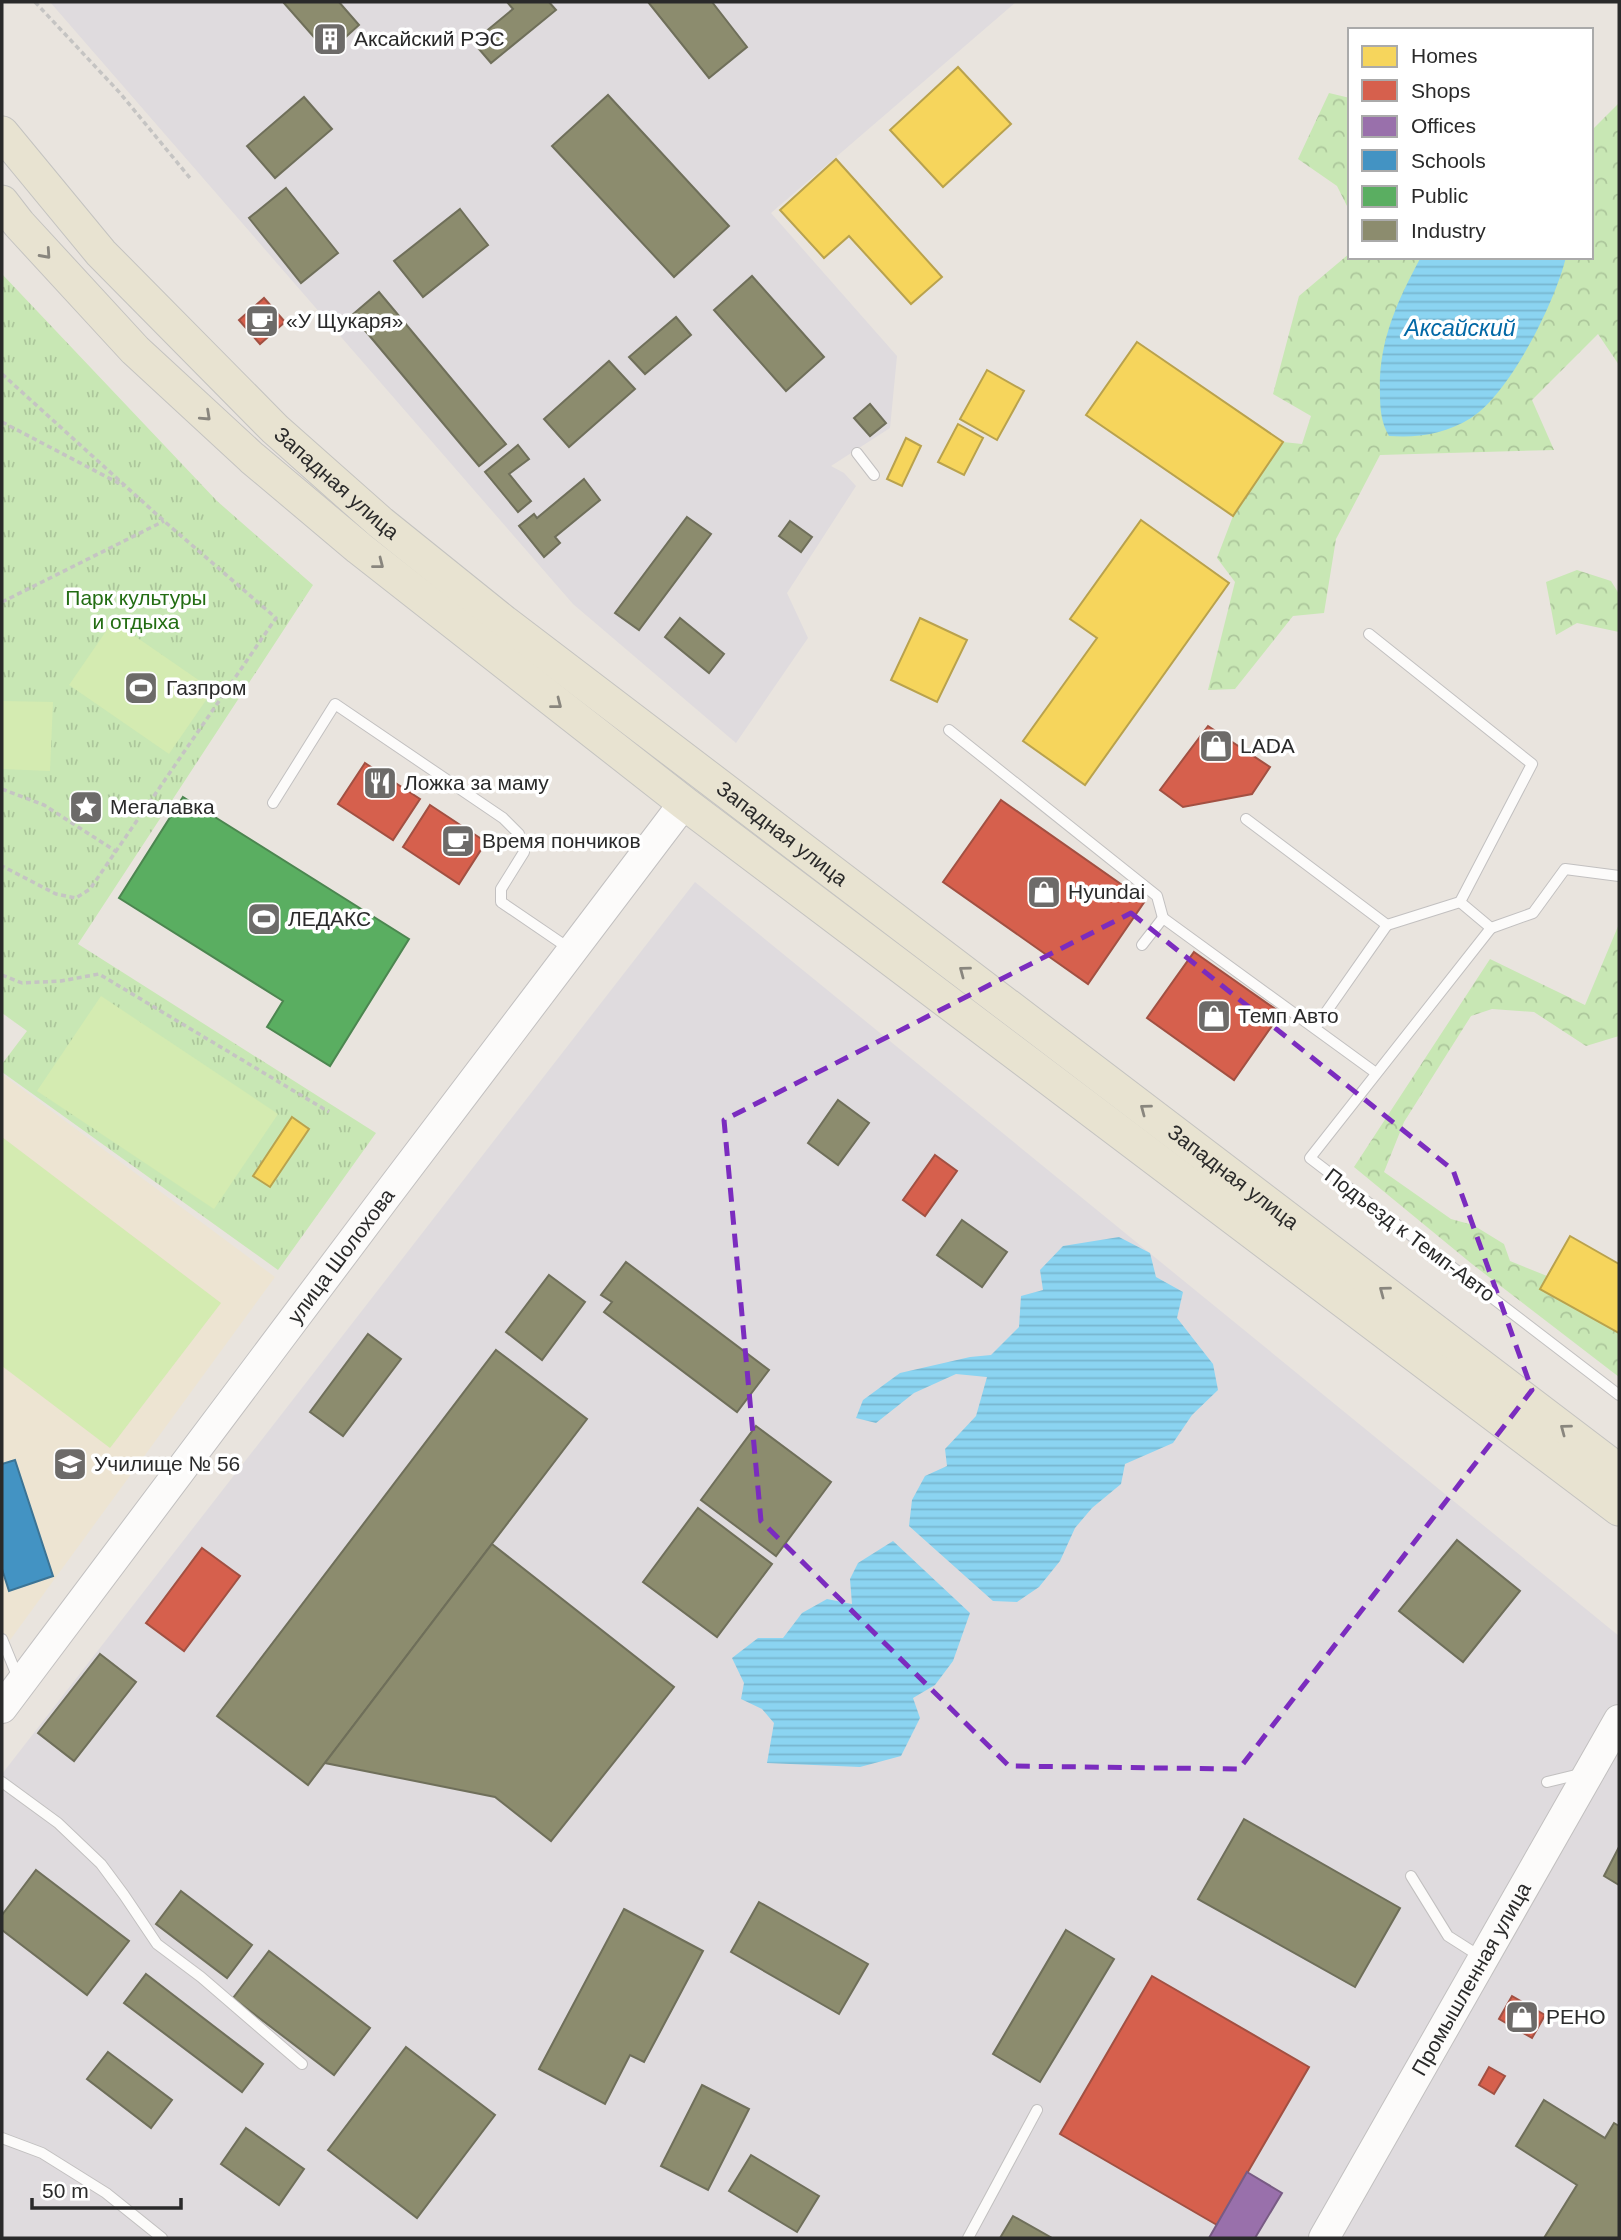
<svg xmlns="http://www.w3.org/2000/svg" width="1621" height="2240" font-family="Arial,sans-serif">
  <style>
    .industrial { fill: #dfdbde }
    .education { fill: #ede4d2 }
    .forest { fill: url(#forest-crowns) }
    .park { fill: url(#park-tufts) }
    .pitch { fill: #d4ebb1 }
    .water { fill: url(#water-rules) }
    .homes { fill: #f6d55c; stroke: #b9a24d; stroke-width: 2 }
    .shops { fill: #d6604d; stroke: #a25042; stroke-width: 2 }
    .offices { fill: #9970ab; stroke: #785b84; stroke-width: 2 }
    .schools { fill: #4393c3; stroke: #3c7495; stroke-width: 2 }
    .public { fill: #5aae61; stroke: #4c8650; stroke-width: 2 }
    .industry { fill: #8c8c6e; stroke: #6f6f5a; stroke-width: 2 }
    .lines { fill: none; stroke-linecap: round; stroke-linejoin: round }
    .lane-casing { stroke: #c2c0c0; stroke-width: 12 }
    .secondary-casing { stroke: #c2c0c0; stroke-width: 32 }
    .primary-casing { stroke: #c4c3c0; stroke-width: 35 }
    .path { stroke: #c5c4c3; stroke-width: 3.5; stroke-dasharray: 5 3.5; stroke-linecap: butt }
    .lane { stroke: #fcfbfa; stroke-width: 10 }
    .secondary { stroke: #fcfbfa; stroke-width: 30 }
    .primary { stroke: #e8e3d1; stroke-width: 33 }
    .oneway { stroke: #89867e }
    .marked { fill: none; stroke: #7b2cbf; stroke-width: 5; stroke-dasharray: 14 9; stroke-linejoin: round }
    .labels { text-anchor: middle; stroke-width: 7; stroke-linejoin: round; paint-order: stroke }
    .poi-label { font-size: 21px; fill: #2a2a2a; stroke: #fff; text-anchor: start }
    .street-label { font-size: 21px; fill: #2a2a2a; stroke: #fff }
    .park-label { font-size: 21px; fill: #236d13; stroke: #fff }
    .water-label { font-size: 23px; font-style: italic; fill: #0268a6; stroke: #fff }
  </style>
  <defs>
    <pattern id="forest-crowns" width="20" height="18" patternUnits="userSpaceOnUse" patternTransform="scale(1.75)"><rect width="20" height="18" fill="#c8e7b4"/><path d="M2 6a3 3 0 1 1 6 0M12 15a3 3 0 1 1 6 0" fill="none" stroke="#acc69b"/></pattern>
    <pattern id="park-tufts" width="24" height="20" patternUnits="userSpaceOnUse" patternTransform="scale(1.75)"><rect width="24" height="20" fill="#c8e7b4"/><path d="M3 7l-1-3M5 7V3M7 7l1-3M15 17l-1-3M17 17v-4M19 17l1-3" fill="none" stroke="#acc69b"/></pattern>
    <pattern id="water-rules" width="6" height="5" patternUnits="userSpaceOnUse" patternTransform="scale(1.75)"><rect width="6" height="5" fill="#8bd4f1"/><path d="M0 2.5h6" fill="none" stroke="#78b6cf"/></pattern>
  </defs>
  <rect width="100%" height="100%" fill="#e9e4de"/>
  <g class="industrial">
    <path d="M50,2H1016L771,213L897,356L890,428L831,466L844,473L856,486L787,593L808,638L736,743L573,604Z"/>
    <path d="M695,882L1619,1636V2238H2V1774Z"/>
  </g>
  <path class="education" d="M2,1074L275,1277L2,1651Z"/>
  <g class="forest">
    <path d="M1329,93L1350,98V212L1337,186L1298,159Z"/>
    <path d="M1619,103V365L1598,334L1532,400L1554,450L1380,455L1336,539L1324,613L1293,616L1235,689L1208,690L1235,582L1217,558L1233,516L1283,442L1302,444L1311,416L1273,394L1299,296L1350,253V257H1591V131Z"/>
    <path d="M1577,570L1611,581L1619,594V632L1577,623L1556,635L1546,582Z"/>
    <path d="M1619,924V1036L1586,1046L1534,1012L1492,1009L1471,1016L1404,1122L1384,1172L1451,1219L1473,1225L1504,1244L1510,1261L1547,1276L1541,1289L1619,1332V1377L1472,1264L1354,1167L1490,959L1585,1005Z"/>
  </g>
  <path class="park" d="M2,274L217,501L313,585L78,944L376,1133L278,1270L2,1072V1064L27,1031L2,1013Z"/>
  <g class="pitch">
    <path d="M113,621L213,690L169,754L69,685Z"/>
    <path d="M2,701L53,702L50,771L2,769Z"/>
    <path d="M101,996L278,1114L214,1209L37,1091Z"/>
    <path d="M2,1137L221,1303L110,1448L2,1366Z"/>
  </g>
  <g class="water">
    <path d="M1421,257H1566C1556,300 1510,394 1471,418C1445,434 1419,438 1389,436C1381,422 1380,409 1380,393C1378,343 1397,301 1421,257Z"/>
    <path d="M1119,1237L1150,1253L1156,1277L1183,1292L1177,1318L1213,1364L1218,1390L1192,1415L1173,1443L1125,1464L1121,1484L1092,1508L1075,1528L1060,1561L1039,1587L1017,1602L993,1601L909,1526L912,1500L925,1476L947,1466L945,1449L976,1416L987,1377L956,1374L914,1393L876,1423L856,1418L863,1400L900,1373L970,1357L991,1355L1019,1327L1021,1296L1043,1290L1040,1270L1063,1246Z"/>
    <path d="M893,1541L970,1613L953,1661L935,1685L913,1698L920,1718L901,1756L860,1767L767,1763L774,1723L762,1709L741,1699L744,1683L732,1658L758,1638H783L802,1613L827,1599L852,1604L850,1579L858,1563Z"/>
  </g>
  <g class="homes">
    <path d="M958,67L1011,124L943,187L890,130Z"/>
    <path d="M836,159L942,277L911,304L849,236L824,258L780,210Z"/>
    <path d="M1137,342L1283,442L1233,516L1086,415Z"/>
    <path d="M987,370L1024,391L997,440L960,419Z"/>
    <path d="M958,424L983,438L964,475L938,462Z"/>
    <path d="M906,438L921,446L902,486L887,479Z"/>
    <path d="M1141,520L1229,583L1085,785L1023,741L1097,638L1070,619Z"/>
    <path d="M920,618L967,640L937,702L891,680Z"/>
    <path d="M292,1117L309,1129L270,1187L253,1176Z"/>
    <path d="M1570,1236L1619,1264V1333L1540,1289Z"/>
  </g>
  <g class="shops">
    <path d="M264,298L285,322L260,344L239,320Z"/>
    <path d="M1208,726L1270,767L1252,794L1183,807L1160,790Z"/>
    <path d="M365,763L420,799L393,840L338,804Z"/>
    <path d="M1001,800L1145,901L1088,984L943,882Z"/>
    <path d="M430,805L486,842L459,884L403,847Z"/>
    <path d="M1194,952L1281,1013L1234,1080L1147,1018Z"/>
    <path d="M935,1155L957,1171L925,1216L903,1200Z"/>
    <path d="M202,1548L240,1576L184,1651L146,1623Z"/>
    <path d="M1152,1976L1309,2067L1217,2225L1060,2134Z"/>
    <path d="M1512,1996L1545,2015L1532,2038L1499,2019Z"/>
    <path d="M1489,2067L1505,2076L1494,2094L1479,2085Z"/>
  </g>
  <path class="offices" d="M1247,2172L1282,2193L1255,2238H1209Z"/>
  <path class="schools" d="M15,1460L53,1576L9,1591L2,1569V1464Z"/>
  <path class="public" d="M183,797L409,939L330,1066L267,1027L283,1001L119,898Z"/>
  <g class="industry">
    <path d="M283,2H339L359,25L328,53Z"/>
    <path d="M507,2H549L556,10L491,63L473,42L513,9Z"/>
    <path d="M648,2H712L747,47L709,78Z"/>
    <path d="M608,95L729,226L674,277L552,146Z"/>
    <path d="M304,97L332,129L275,178L247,146Z"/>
    <path d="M286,188L338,253L301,283L249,218Z"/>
    <path d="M460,209L488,245L423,297L394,261Z"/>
    <path d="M752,276L824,357L786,391L714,310Z"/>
    <path d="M379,292L506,444L479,466L352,315Z"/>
    <path d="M676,317L691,335L645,374L629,357Z"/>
    <path d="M609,361L635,389L569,447L544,419Z"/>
    <path d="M870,404L886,423L870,436L854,418Z"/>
    <path d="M518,445L529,459L509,474L531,501L518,512L485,472Z"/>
    <path d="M584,479L600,500L555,537L560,543L544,557L519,526L534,514L537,518Z"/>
    <path d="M687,517L711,534L639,630L615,613Z"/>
    <path d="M790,521L812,537L801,552L779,536Z"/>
    <path d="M680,618L724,654L709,673L665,637Z"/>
    <path d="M838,1100L869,1123L838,1165L808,1143Z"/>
    <path d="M962,1220L1007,1252L982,1287L937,1255Z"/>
    <path d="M626,1262L769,1370L737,1412L604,1312L612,1302L601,1295Z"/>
    <path d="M549,1275L585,1302L542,1360L506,1332Z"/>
    <path d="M368,1334L401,1359L343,1436L310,1412Z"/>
    <path d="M496,1350L587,1419L308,1785L217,1716Z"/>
    <path d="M756,1426L831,1482L776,1556L701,1500Z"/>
    <path d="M698,1508L772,1564L717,1637L643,1582Z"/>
    <path d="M1457,1540L1520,1591L1463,1662L1399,1611Z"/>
    <path d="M492,1544L674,1687L551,1841L495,1797L325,1763Z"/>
    <path d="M100,1654L136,1682L74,1761L38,1733Z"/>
    <path d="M1244,1819L1400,1908L1355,1987L1198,1899Z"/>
    <path d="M1619,1847V1885L1604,1876Z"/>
    <path d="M36,1870L129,1941L87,1995L2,1930V1915Z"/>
    <path d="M181,1891L252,1945L227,1978L156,1924Z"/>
    <path d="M759,1902L868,1964L839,2014L731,1952Z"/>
    <path d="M624,1909L703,1951L644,2062L630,2055L605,2104L539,2069Z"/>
    <path d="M1066,1930L1114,1959L1040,2082L993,2054Z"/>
    <path d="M269,1951L370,2028L334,2075L233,1998Z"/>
    <path d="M146,1974L263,2064L242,2092L124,2003Z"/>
    <path d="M406,2047L495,2115L417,2218L328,2150Z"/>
    <path d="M108,2052L172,2100L151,2128L87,2079Z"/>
    <path d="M702,2085L749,2109L708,2190L661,2166Z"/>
    <path d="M1544,2100L1605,2138L1614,2123L1619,2126V2238H1544L1577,2185L1516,2146Z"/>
    <path d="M246,2128L304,2169L279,2205L221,2164Z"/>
    <path d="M751,2155L819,2196L797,2232L729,2191Z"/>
    <path d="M1013,2216L1052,2238H1000Z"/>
  </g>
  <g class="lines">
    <g class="lane-casing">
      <g id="lane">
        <path d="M857,453L874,475"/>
        <path d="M1369,634L1532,764L1460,902L1491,928L1310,1158L1619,1395"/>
        <path d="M949,730L1157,896L1163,918"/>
        <path d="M273,803L335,704L503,818L519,834L524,852L501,889V902L570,949"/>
        <path d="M1246,819L1387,925L1315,1028"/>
        <path d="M1387,925L1460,902"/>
        <path d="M1491,928L1533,913L1565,869L1619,876"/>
        <path d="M1142,945L1163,918L1376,1073"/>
        <path d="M2,1639L18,1678"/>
        <path d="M2,1782L58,1823L101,1864L124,1895L157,1944L201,1977L302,2064"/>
        <path d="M1547,1782L1584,1773"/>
        <path d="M1411,1876L1448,1936L1481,1957"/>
        <path d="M2,2138L42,2153L106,2193L162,2238"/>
        <path d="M968,2238L1037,2110"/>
      </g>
    </g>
    <g class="secondary-casing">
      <g id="secondary">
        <path id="s1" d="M2,1708L387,1195L684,803"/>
        <path id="s2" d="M1324,2238L1619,1720"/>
      </g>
    </g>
    <g class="primary-casing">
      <g id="primary">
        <path id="s3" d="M2,133L101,253L275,429L381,523L504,622L1619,1471"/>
        <path d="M2,202L19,224L135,350L252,458L359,548L684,803L1619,1509"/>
      </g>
    </g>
    <g class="path">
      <path d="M35,2L120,93L190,178"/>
      <path d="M2,374L164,521L276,618L90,889L76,898L56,894L2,866"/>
      <path d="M2,422L124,486"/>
      <path d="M2,602L164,521"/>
      <path d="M2,789L44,805L117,852"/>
      <path d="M2,975L22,983L61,981L99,974L329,1112"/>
    </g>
    <use href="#lane" class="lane"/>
    <use href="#secondary" class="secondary"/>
    <use href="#primary" class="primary"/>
  </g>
  <defs><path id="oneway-chevron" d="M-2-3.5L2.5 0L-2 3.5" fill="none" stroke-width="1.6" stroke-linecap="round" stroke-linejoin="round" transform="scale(1.75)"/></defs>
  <g class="oneway">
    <use href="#oneway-chevron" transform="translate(46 254) rotate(48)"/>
    <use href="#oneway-chevron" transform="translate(206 416) rotate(43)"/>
    <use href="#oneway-chevron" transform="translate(379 564) rotate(38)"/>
    <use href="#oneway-chevron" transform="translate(557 704) rotate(38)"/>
    <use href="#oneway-chevron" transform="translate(964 971) rotate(-143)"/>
    <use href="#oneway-chevron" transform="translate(1145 1109) rotate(-143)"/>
    <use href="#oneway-chevron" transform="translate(1384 1291) rotate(-143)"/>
    <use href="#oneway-chevron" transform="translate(1565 1429) rotate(-143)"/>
  </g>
  <path class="marked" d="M1131,913L1453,1170L1532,1390L1239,1769L1009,1766L761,1521L724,1120Z"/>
  <defs>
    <g id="building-square" transform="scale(1.75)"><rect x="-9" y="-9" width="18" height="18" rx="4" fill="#6d6b69" stroke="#fff"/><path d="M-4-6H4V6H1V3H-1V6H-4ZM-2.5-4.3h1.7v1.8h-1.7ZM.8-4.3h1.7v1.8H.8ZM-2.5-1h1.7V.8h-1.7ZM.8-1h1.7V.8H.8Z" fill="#fff"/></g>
    <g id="cafe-square" transform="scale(1.75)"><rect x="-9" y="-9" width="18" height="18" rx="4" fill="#6d6b69" stroke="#fff"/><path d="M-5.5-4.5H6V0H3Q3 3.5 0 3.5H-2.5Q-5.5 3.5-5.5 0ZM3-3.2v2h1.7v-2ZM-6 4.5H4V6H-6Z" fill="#fff"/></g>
    <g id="stadium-square" transform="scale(1.75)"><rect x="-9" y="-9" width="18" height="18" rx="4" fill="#6d6b69" stroke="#fff"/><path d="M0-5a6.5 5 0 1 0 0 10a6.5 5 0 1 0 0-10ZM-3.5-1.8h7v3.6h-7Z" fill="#fff"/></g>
    <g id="shop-square" transform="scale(1.75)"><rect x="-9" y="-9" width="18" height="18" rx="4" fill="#6d6b69" stroke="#fff"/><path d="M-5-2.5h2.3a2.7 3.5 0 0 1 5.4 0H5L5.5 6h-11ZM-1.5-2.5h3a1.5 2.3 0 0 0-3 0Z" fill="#fff"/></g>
    <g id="restaurant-square" transform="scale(1.75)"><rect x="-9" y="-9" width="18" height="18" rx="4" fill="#6d6b69" stroke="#fff"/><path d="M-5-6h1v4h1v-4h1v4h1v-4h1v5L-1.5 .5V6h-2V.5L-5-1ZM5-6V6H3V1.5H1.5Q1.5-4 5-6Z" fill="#fff"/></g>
    <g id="sight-square" transform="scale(1.75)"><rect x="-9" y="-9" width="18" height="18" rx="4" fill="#6d6b69" stroke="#fff"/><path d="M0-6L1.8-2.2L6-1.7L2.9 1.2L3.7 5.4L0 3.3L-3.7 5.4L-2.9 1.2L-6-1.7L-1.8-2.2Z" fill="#fff"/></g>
    <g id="university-square" transform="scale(1.75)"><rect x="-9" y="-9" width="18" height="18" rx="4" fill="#6d6b69" stroke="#fff"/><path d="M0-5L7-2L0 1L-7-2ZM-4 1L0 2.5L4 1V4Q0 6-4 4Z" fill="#fff"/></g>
  </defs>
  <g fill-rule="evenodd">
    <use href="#building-square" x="330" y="39"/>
    <use href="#cafe-square" x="262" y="321"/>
    <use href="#stadium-square" x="141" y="688"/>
    <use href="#shop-square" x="1216" y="746"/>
    <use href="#restaurant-square" x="380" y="783"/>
    <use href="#sight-square" x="86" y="807"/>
    <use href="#cafe-square" x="458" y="841"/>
    <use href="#shop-square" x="1044" y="892"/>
    <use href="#stadium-square" x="264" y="919"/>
    <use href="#shop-square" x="1214" y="1016"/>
    <use href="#university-square" x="70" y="1464"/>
    <use href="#shop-square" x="1522" y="2017"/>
  </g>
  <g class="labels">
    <g class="poi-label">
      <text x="354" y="46">Аксайский РЭС</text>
      <text x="286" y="328">«У Щукаря»</text>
      <text x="166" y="695">Газпром</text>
      <text x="1240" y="753">LADA</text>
      <text x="404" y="790">Ложка за маму</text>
      <text x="110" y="814">Мегалавка</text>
      <text x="482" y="848">Время пончиков</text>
      <text x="1068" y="899">Hyundai</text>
      <text x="288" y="926">ЛЕДАКС</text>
      <text x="1238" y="1023">Темп Авто</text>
      <text x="94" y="1471">Училище № 56</text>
      <text x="1546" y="2024">РЕНО</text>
    </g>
    <g class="street-label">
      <text dy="7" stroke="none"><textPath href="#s3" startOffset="485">Западная улица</textPath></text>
      <text dy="7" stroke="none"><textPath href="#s3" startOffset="1052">Западная улица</textPath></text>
      <text dy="7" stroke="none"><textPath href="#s3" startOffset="1619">Западная улица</textPath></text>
      <text transform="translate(1410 1235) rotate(37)" y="7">Подъезд к Темп-Авто</text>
      <text dy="7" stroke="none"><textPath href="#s1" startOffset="565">улица Шолохова</textPath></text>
      <text dy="7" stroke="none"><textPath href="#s2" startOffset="298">Промышленная улица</textPath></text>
    </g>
    <g class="park-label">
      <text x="136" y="605">Парк культуры<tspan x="136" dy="24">и отдыха</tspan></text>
    </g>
    <g class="water-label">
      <text x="1460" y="336">Аксайский</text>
    </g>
  </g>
  <rect width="1621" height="2240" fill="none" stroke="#2a2a2a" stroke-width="7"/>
  <rect x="1348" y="28" width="245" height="231" fill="#ffffff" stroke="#aaaaaa" stroke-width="2"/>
  <rect x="1362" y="46" width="35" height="21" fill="#f6d55c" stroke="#aaaaaa" stroke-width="2"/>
  <text x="1411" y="63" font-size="21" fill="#2a2a2a">Homes</text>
  <rect x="1362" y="80" width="35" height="21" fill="#d6604d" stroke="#aaaaaa" stroke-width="2"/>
  <text x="1411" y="98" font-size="21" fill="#2a2a2a">Shops</text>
  <rect x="1362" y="116" width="35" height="21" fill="#9970ab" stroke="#aaaaaa" stroke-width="2"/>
  <text x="1411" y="133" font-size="21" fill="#2a2a2a">Offices</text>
  <rect x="1362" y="150" width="35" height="21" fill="#4393c3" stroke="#aaaaaa" stroke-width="2"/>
  <text x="1411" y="168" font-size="21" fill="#2a2a2a">Schools</text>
  <rect x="1362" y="186" width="35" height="21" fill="#5aae61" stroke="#aaaaaa" stroke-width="2"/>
  <text x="1411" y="203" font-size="21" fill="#2a2a2a">Public</text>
  <rect x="1362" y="220" width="35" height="21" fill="#8c8c6e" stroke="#aaaaaa" stroke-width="2"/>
  <text x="1411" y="238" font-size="21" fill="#2a2a2a">Industry</text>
  <path d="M32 2198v10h149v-10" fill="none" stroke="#2a2a2a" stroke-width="3.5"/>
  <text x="42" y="2198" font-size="21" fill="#2a2a2a" stroke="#ffffff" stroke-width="5" paint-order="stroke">50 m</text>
</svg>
